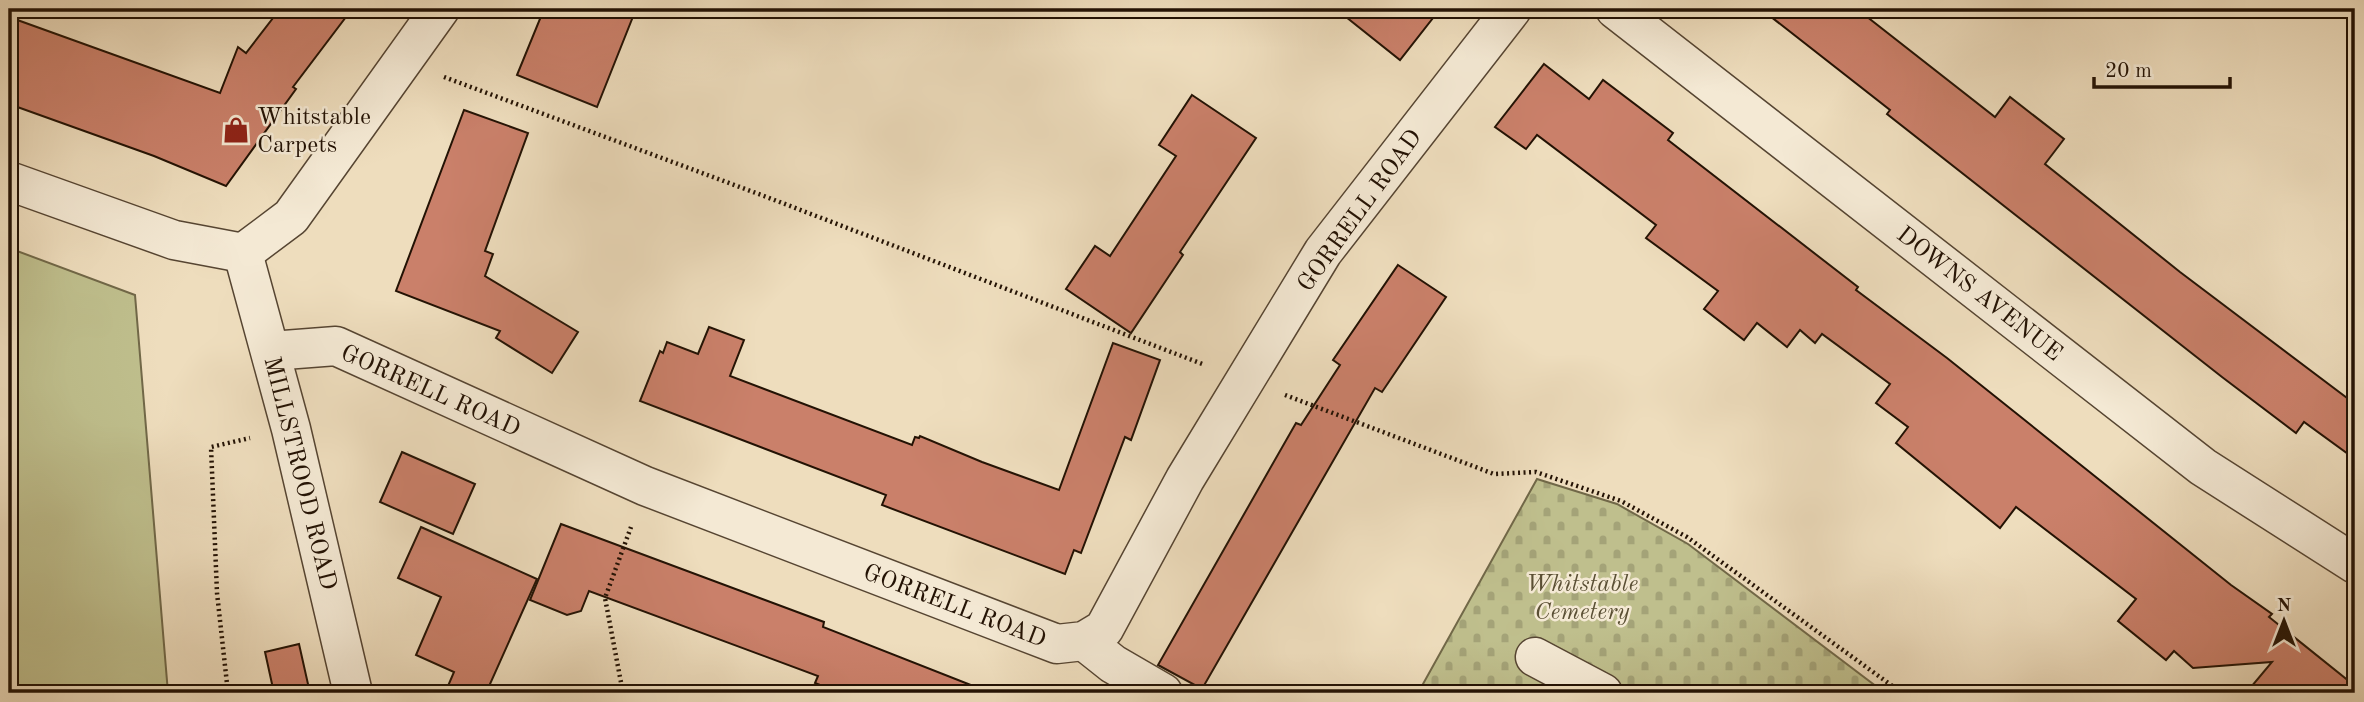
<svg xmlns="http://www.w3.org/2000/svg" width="2364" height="702" font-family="'Old Standard TT',serif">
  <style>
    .cemetery { fill: url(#cemetery-stones); stroke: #716848; stroke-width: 2 }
    .pitch { fill: #bfbf8d; stroke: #716848; stroke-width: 2 }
    .building { fill: #ca806a; stroke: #231204; stroke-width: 2 }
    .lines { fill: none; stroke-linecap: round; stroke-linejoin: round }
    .minor-casing { stroke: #564532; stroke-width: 41 }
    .path { stroke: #231204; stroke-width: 4.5; stroke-dasharray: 2 3.5; stroke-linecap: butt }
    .minor { stroke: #f4e9d4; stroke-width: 38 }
    .labels { text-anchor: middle; stroke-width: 5; stroke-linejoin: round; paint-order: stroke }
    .poi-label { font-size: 24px; fill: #231204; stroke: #f4e9d4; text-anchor: start }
    .street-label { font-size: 24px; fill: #231204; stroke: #f4e9d4 }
    .park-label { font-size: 24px; font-style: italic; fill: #5a4f34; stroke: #f4e9d4 }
  </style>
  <defs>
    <pattern id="cemetery-stones" width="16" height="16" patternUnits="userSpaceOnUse" patternTransform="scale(1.75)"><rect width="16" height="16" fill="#bfbf8d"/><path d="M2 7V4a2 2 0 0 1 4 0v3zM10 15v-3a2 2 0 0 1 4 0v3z" fill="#a4a378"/></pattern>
  </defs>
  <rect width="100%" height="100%" fill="#eeddbd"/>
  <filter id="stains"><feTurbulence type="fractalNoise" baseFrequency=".00286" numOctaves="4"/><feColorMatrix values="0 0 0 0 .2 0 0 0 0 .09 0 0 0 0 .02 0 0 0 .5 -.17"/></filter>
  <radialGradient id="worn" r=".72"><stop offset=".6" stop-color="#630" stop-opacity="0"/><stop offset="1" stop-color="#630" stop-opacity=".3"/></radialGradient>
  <path class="cemetery" d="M1537,479L1617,504L1688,544L1885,693H1418Z"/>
  <path class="pitch" d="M9,248L135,295L168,693H9Z"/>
  <g class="building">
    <path d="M280,9H352L293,87L296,89L226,186L154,156L9,104V17L220,93L238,47L246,53Z"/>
    <path d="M544,9H636L597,107L517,75Z"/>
    <path d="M1336,9H1440L1400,60Z"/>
    <path d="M1761,9H1857L1995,117L2010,97L2064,139L2045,164L2180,272L2355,404V459L2304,422L2296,433L2222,377L1887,114L1890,110Z"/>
    <path d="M1544,64L1589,99L1603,80L1673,133L1668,140L1858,287L1856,290L1947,358L2231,585L2272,614L2269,617L2355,686V693H2246L2272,662L2193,668L2174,651L2166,660L2118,621L2136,599L2016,507L2000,528L1896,443L1908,427L1876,403L1890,384L1822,334L1815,343L1800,330L1787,347L1757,323L1744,340L1704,309L1718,291L1646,238L1656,225L1537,135L1526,149L1495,127Z"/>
    <path d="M1192,95L1256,138L1180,252L1183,255L1131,333L1066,289L1095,246L1110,256L1176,156L1159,145Z"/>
    <path d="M464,110L528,133L485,251L493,254L485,276L578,332L552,373L496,338L500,331L396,291Z"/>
    <path d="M1398,265L1446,297L1382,392L1375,388L1202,689L1158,665L1296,423L1301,425L1340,365L1333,360Z"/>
    <path d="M709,327L744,340L730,376L912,445L915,437L919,438L920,436L982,462L1059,490L1113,343L1160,360L1131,440L1125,437L1081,553L1074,550L1065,574L882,505L886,495L640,401L660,351L663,353L667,342L698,354Z"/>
    <path d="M402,452L475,484L453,534L380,502Z"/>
    <path d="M561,524L824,622L823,627L986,691V693H840L815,683L818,676L589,591L581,611L567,615L530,600Z"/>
    <path d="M421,527L537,579L486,693H445L454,672L416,655L441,597L398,578Z"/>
    <path d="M299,644L310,693H274L265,652Z"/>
  </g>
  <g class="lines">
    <g class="minor-casing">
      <g id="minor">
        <path d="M1615,9L2203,467L2355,564"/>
        <path d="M9,181L174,240L243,253"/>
        <path d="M243,253L291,429L353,693"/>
        <path d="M243,253L291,217L440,9"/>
        <path d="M271,351L336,346L645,486L1057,644L1084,641L1104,629L1185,479L1323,252L1512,9"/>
        <path d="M1084,641L1113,664L1163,693"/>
        <path d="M1535,657L1603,693"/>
      </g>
    </g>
    <g class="path">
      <path d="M444,77L764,196L1205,365"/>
      <path d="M1285,395L1494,474L1536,472L1621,501L1687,537L1902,693"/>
      <path d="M228,693L217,593L211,447L250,438"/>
      <path d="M623,693L605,598L631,527"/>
    </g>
    <use href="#minor" class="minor"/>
  </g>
  <defs>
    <g id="shop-bare" transform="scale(2.1)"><path d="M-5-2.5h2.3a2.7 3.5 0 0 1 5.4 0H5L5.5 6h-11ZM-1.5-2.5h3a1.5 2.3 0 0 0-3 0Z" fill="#8f2418" stroke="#f4e9d4" stroke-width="2.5" paint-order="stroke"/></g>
  </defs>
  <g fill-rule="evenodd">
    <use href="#shop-bare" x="236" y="130"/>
  </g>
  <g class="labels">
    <g class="poi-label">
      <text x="257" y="124">Whitstable<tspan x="257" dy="28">Carpets</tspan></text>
    </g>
    <g class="street-label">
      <text transform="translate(1359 210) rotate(-54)" y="8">GORRELL ROAD</text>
      <text transform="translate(1980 293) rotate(38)" y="8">DOWNS AVENUE</text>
      <text transform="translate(431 390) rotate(24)" y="8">GORRELL ROAD</text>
      <text transform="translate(301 473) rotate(76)" y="8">MILLSTROOD ROAD</text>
      <text transform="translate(955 605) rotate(21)" y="8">GORRELL ROAD</text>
    </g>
    <g class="park-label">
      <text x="1582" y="591">Whitstable<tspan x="1582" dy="28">Cemetery</tspan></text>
    </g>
  </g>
  <rect width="2364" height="702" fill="none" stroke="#eeddbd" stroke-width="35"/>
  <rect x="10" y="10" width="2343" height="681" fill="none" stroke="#231204" stroke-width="3.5"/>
  <rect x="18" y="18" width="2329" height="667" fill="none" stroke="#231204" stroke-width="2"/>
  <g transform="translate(2284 621)" stroke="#f4e9d4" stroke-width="5" paint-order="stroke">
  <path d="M0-5L12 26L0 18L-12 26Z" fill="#231204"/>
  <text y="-10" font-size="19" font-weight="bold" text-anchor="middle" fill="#231204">N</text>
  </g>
  <path d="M2094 77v10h136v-10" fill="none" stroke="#231204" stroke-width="3.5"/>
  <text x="2105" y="77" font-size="21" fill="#231204" stroke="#f4e9d4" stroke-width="5" paint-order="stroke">20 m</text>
  <rect width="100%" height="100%" filter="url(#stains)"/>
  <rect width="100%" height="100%" fill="url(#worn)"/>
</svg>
